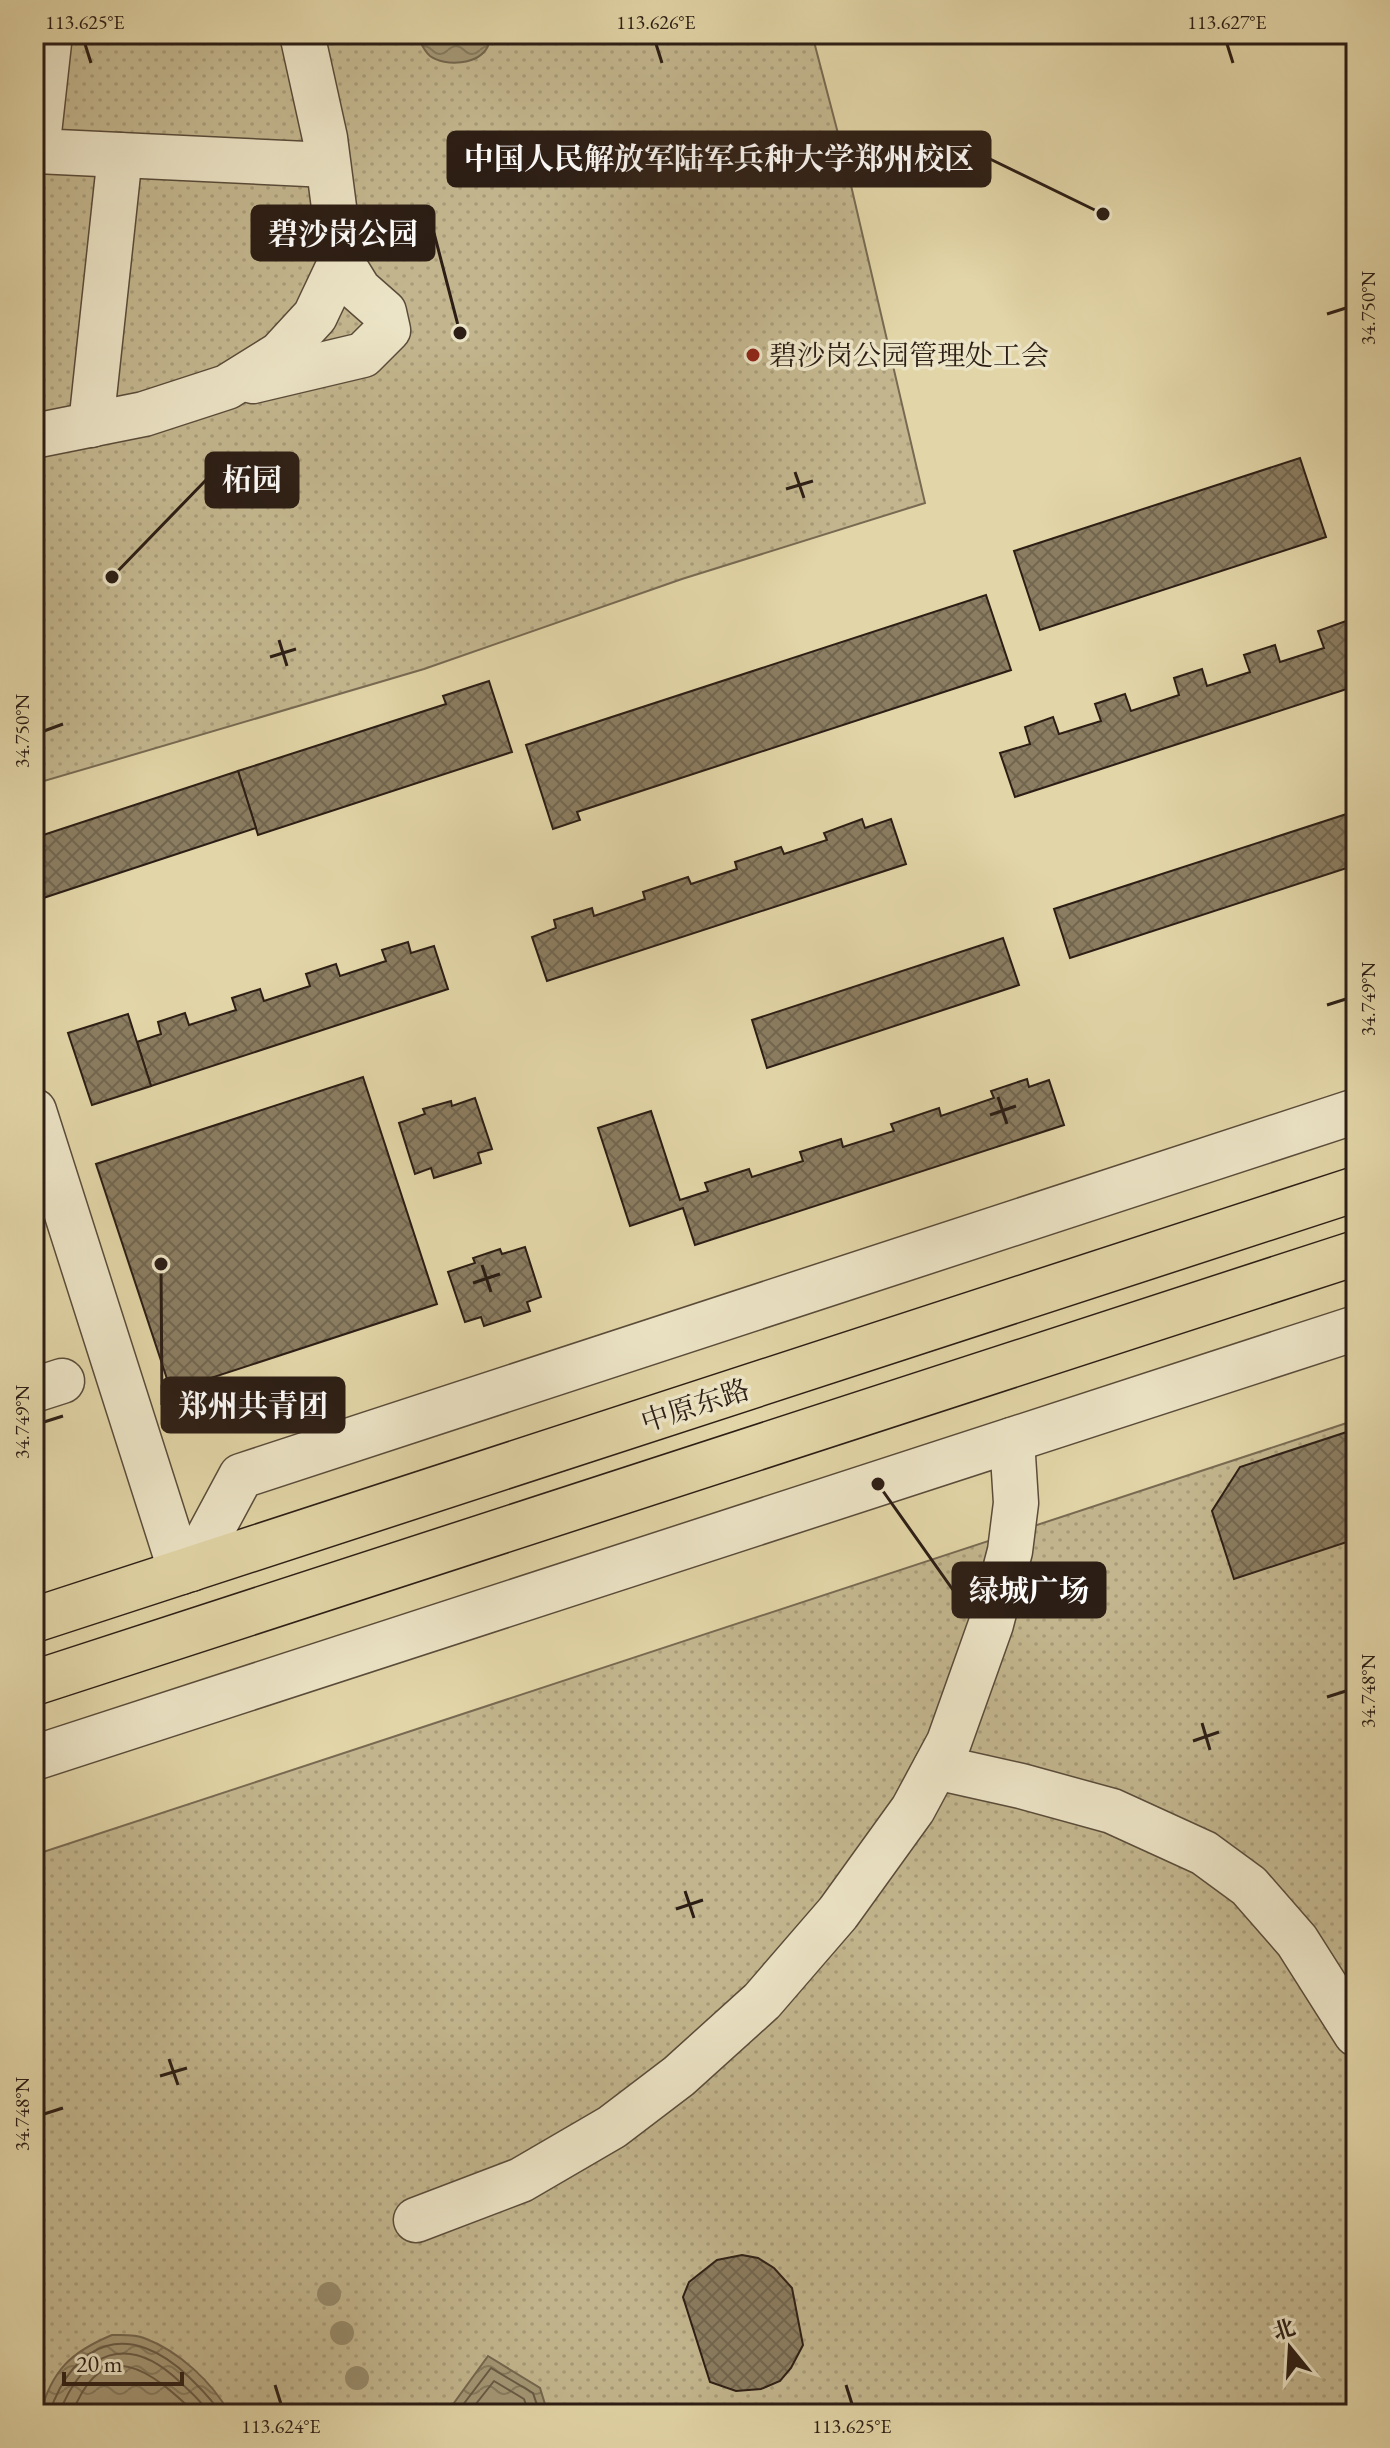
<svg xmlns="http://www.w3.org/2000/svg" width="1390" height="2448" font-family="'EB Garamond','Noto Serif SC',serif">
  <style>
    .park { fill: url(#park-dots); stroke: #786a52; stroke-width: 2 }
    .water { fill: url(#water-waves); stroke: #74674f; stroke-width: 2 }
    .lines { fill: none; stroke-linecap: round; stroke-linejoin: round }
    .shore { stroke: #685a45; stroke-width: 2 }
    .building { fill: url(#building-cross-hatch); stroke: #2c1e15; stroke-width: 2 }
    .minor-casing { stroke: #5a4c3a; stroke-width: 47 }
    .major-casing { stroke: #2c1e15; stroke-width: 47 }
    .minor { stroke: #ece4c6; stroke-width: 44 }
    .major { stroke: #e2d5a7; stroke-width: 44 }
    .tree { fill: #978a6a }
    .ticks { fill: none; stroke: #2c1e15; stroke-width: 3 }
    .poi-dot { fill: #8f2418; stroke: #ece4c6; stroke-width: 3 }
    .labels { text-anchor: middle; stroke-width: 7; stroke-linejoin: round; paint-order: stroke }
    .poi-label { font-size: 28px; fill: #2c1e15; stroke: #ece4c6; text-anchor: start }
    .street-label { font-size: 28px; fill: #2c1e15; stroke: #ece4c6 }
    .leader { fill: none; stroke: #2c1e15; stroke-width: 3 }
    .callout-dot { fill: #2c1e15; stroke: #ece4c6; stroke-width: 3 }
    .callout { fill: #2c1e15; stroke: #2c1e15; stroke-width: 3 }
    .callout-label { font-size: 30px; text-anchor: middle; font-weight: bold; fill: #fff }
    .neatline { fill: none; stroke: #2c1e15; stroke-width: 3 }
    .ticks-label { font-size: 20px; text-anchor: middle; fill: #2c1e15 }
  </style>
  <defs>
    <pattern id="park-dots" width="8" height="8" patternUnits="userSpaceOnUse" patternTransform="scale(2)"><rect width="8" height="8" fill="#c3b68e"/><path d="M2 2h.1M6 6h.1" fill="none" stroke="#a89c7a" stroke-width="1.8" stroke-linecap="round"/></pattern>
    <pattern id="water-waves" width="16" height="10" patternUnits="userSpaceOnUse" patternTransform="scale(2)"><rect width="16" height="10" fill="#a49775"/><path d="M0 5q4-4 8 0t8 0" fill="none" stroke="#867b5f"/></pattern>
    <pattern id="building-cross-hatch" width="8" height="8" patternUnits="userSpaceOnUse" patternTransform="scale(2)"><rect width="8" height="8" fill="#8b7d61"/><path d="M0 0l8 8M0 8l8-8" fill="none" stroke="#72664f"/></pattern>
  </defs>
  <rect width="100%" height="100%" fill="#e2d5a7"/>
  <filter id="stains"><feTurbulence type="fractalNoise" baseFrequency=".0025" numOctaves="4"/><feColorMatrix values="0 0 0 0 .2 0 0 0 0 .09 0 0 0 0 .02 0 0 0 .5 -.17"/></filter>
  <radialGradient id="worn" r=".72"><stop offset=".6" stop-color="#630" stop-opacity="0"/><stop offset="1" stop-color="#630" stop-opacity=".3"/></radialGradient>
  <g class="park">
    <path d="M34,34H812L846,164L925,503L682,579L424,669L34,784Z"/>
    <path d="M1356,1420V2414H34V1855Z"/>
  </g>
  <g class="water">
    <path d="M416,34H491C490,38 489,43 488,46C479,65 445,67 430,56C424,51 420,41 416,34Z"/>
    <path d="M112,2335C122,2335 135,2334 144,2338C179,2351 212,2382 230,2414H40C52,2370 71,2352 112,2335Z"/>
    <path d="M488,2356L540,2388L548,2414H446Z"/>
  </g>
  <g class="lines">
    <g class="shore">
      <path d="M49,2414C74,2339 130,2320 189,2377C201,2389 212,2399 221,2414"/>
      <path d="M59,2414C83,2351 128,2332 180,2382C190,2392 202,2401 209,2414"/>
      <path d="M72,2414C103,2332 152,2371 196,2414"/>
      <path d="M456,2414L491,2368L533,2393L540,2414"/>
      <path d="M468,2414L494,2381L524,2399L529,2414"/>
    </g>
  </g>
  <g class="building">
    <path d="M1300,458L1326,537L1040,630L1014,551Z"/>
    <path d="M986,595L1011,670L577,812L580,820L553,829L526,745Z"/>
    <path d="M1346,621L1352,638L1356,637V686L1015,797L1000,753L1030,744L1025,727L1053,717L1059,734L1101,721L1095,704L1125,694L1131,711L1179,695L1174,678L1202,669L1207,686L1250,672L1244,655L1275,645L1280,662L1324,648L1318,631Z"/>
    <path d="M489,681L512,752L258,835L238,771L446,704L443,696Z"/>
    <path d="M238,771L256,828L34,901V838Z"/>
    <path d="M1356,811V865L1070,958L1054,909Z"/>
    <path d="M862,819L865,828L891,819L906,864L547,981L532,937L556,928L554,920L592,908L594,916L645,899L643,892L688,877L691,884L737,869L735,862L781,847L784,854L827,840L824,833Z"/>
    <path d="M1003,938L1019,985L767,1068L752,1020Z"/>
    <path d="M408,942L411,953L434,946L448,989L151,1086L137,1042L161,1034L158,1022L185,1013L189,1025L236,1010L232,998L260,989L264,1001L310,986L306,974L336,964L340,976L386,961L382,950Z"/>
    <path d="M128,1014L151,1086L92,1105L68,1033Z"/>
    <path d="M363,1077L437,1304L171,1391L96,1164Z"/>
    <path d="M1027,1079L1029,1087L1049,1080L1064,1125L695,1245L683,1208L630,1226L598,1128L651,1111L680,1200L708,1191L705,1183L749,1169L752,1177L803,1161L800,1152L841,1139L843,1147L894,1131L891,1124L939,1108L941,1116L994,1098L991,1091Z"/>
    <path d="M475,1098L492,1149L478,1153L481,1163L434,1178L431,1168L415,1174L399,1123L425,1114L423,1109L451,1101L452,1106Z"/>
    <path d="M525,1247L541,1297L527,1302L530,1311L484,1326L481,1317L465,1322L448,1272L475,1263L473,1258L500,1249L502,1254Z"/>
    <path d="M1356,1429V1539L1234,1579L1212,1511L1240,1467Z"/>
    <path d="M742,2255L758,2258L774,2268L792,2288L803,2345L791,2368L780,2381L761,2389L736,2391L710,2382L683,2297L689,2282L717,2260Z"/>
  </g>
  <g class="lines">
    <g class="minor-casing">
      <g id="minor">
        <path d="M50,34L37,151L328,165"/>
        <path d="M253,381L363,355L388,330L384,312L359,290L341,261"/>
        <path d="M91,425L120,155"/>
        <path d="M34,436L144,414L227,387L280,354L315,316L341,261L325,138L302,34"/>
        <path d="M34,1111L181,1572"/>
        <path d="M34,1390L62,1381"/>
        <path d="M191,1569L241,1476L1356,1111"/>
        <path d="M34,1758L1356,1328"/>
        <path d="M936,1767L1021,1786L1112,1811L1204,1853L1249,1886L1297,1941L1356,2034"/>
        <path d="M416,2220L521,2180L612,2127L679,2076L762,2001L838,1913L913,1809L949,1742L991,1624L1010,1551L1016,1503L1012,1440"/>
      </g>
    </g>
    <g class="major-casing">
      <g id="major">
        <path d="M34,1620L1356,1189"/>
        <path d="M34,1683L1356,1253"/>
      </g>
    </g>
    <use href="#minor" class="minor"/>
    <use href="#major" class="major"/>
  </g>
  <g class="tree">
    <circle cx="329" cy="2294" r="12"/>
    <circle cx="342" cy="2333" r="12"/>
    <circle cx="357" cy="2378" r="12"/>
  </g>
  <path class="ticks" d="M85,44L91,63M656,44L662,63M1227,44L1233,63M1327,314L1346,308M795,472L804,498M786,489L813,481M279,640L287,666M270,657L296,649M44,731L63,724M1327,1005L1346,999M998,1097L1007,1124M990,1115L1016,1106M482,1265L491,1292M473,1283L500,1274M44,1422L63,1416M1327,1697L1346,1691M1202,1723L1210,1750M1193,1741L1219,1732M685,1891L694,1918M676,1909L703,1900M169,2059L178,2085M160,2076L187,2068M44,2114L63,2108M275,2385L281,2404M846,2385L852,2404"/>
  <circle class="poi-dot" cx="753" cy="355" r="8"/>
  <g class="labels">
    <g class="poi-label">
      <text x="769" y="365">碧沙岗公园管理处工会</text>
    </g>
    <g class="street-label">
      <text transform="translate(695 1405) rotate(-18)" y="10">中原东路</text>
    </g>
  </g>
  <path class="leader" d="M1103 214L990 159M460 333L434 233M112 577L206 480M161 1264L162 1405M878 1484L953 1590"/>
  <g class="callout-dot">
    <circle cx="1103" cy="214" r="8"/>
    <circle cx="460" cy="333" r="8"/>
    <circle cx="112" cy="577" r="8"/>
    <circle cx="161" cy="1264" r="8"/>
    <circle cx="878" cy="1484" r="8"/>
  </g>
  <g class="callout">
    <rect x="448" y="132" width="542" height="54" rx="8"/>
    <rect x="252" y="206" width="182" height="54" rx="8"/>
    <rect x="206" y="453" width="92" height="54" rx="8"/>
    <rect x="162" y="1378" width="182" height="54" rx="8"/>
    <rect x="953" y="1563" width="152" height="54" rx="8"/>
  </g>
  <g class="callout-label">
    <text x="719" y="169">中国人民解放军陆军兵种大学郑州校区</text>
    <text x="343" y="244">碧沙岗公园</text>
    <text x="252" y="490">柘园</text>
    <text x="253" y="1416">郑州共青团</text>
    <text x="1029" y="1601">绿城广场</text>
  </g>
  <rect width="1390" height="2448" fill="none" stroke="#e2d5a7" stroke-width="88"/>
  <g transform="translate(1290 2348) rotate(342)" stroke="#ece4c6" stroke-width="6" paint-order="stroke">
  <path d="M0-6L14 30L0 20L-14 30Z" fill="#2c1e15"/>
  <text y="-12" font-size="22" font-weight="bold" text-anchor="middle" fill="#2c1e15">北</text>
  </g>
  <path d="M64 2372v12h118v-12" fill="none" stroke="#2c1e15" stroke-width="4"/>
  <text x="76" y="2372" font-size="24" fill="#2c1e15" stroke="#ece4c6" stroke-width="6" paint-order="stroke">20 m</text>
  <rect x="44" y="44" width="1302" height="2360" class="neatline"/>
  <g class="ticks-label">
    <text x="85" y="29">113.625°E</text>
    <text x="656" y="29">113.626°E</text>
    <text x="1227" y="29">113.627°E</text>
    <text transform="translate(1368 308) rotate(-90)" y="7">34.750°N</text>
    <text transform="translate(22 731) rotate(-90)" y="7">34.750°N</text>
    <text transform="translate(1368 999) rotate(-90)" y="7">34.749°N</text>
    <text transform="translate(22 1422) rotate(-90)" y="7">34.749°N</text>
    <text transform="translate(1368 1691) rotate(-90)" y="7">34.748°N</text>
    <text transform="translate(22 2114) rotate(-90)" y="7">34.748°N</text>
    <text x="281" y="2433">113.624°E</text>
    <text x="852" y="2433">113.625°E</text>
  </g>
  <rect width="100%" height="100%" filter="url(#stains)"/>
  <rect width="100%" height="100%" fill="url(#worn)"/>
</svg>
